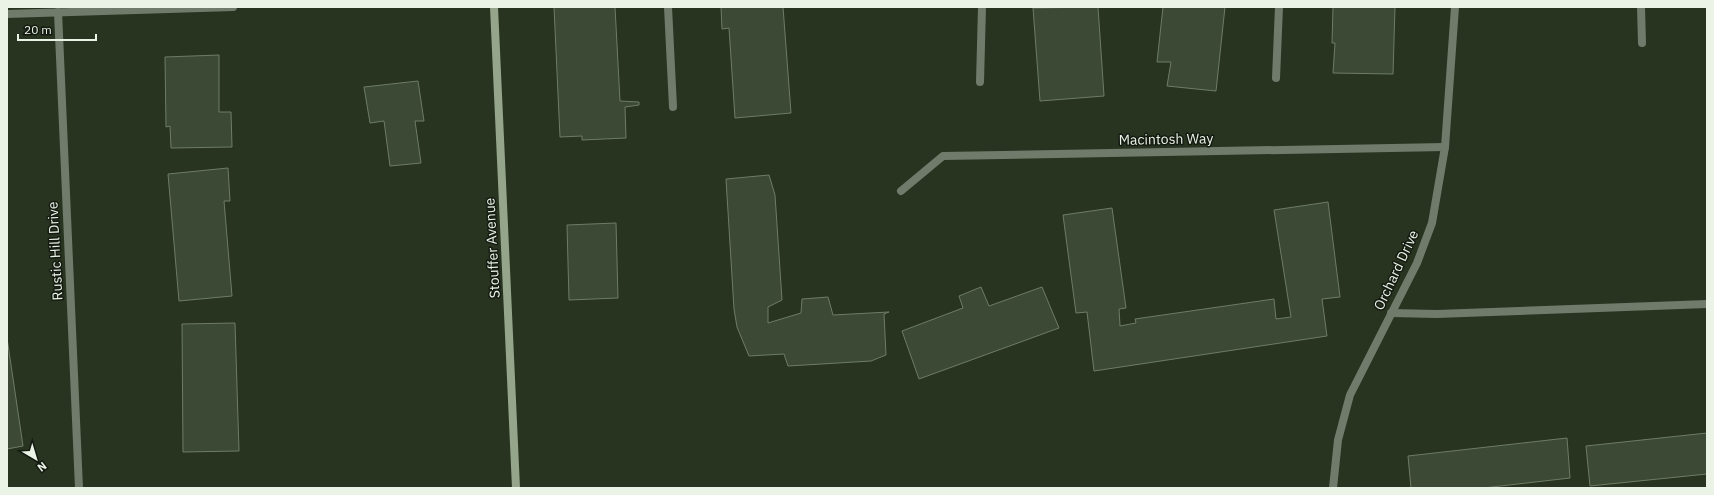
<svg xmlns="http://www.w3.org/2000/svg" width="1714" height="495" font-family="'IBM Plex Sans',sans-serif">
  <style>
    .building { fill: #3c4934; stroke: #6e7c65 }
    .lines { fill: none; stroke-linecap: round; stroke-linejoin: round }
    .lane { stroke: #717b6b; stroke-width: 8 }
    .street { stroke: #717b6b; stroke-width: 8 }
    .secondary { stroke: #95a58c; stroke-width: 8 }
    .labels { text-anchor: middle; stroke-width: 3; stroke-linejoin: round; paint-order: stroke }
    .street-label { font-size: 14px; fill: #eaf3e6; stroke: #141a11 }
  </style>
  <rect width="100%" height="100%" fill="#283420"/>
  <g class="building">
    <path d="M554,7H615L620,101L639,102V105L625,107L626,138L582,140V136L560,137Z"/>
    <path d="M721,7H783L791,113L735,118L729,28L722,29Z"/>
    <path d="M1098,7L1104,96L1040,101L1033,8Z"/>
    <path d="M1163,7H1225L1216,91L1167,86L1171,62H1157Z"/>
    <path d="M1333,7H1395L1393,74L1333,73L1335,43H1332Z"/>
    <path d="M219,55V112H231L232,147L171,148L170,126L166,127L165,57Z"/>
    <path d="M418,81L424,121H415L421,163L390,166L384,121L370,123L364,87Z"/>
    <path d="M228,168L230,201H224L232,296L179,301L168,174Z"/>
    <path d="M769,175L775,195L782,300L768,307V323L801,313L802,299L828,297L833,315L889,312L884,314L886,355L871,361L788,366L784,354L749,356L737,327L734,309L726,179Z"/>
    <path d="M1328,202L1340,297L1322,299L1327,336L1094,371L1087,312L1076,313L1063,215L1112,208L1126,308L1119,309L1120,326L1136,323L1135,319L1274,299L1276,319L1291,317L1274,210Z"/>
    <path d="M616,223L618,298L569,300L567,225Z"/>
    <path d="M981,287L989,306L1042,287L1059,328L919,379L902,331L963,308L959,296Z"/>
    <path d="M235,323L239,451L183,452L182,324Z"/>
    <path d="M7,338L23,446L7,449Z"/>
    <path d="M1707,433V474L1590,486L1586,446Z"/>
    <path d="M1567,438L1570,478L1483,488H1411L1408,456Z"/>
  </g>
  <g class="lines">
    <path class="lane" d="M1641,7L1642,43"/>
    <g class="street">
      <path d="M668,7L673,107"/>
      <path d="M58,12L79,488"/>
      <path d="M7,14L233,7"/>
      <path d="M1276,78L1279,7"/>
      <path d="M980,82L982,7"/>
      <path d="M901,191L943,156L1445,147"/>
      <path d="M1391,313L1437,314L1707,304"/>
      <path d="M1333,488L1338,440L1350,395L1417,263L1432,223L1445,147L1455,7"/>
    </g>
    <path class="secondary" d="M494,7L516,488"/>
  </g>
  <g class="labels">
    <g class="street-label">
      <text transform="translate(1166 139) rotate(-1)" y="5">Macintosh Way</text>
      <text transform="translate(492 248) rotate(-93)" y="5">Stouffer Avenue</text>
      <text transform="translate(55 251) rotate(-93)" y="5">Rustic Hill Drive</text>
      <text transform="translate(1396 270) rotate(-65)" y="5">Orchard Drive</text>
    </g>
  </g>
  <rect width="1714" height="495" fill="none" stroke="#eaf3e6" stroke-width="16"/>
  <g transform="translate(36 459) rotate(142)" stroke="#141a11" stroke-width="3" paint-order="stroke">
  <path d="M0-3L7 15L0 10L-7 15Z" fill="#eaf3e6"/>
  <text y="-6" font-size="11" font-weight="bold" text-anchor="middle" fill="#eaf3e6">N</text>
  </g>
  <path d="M18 34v6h78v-6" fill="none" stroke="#eaf3e6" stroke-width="2"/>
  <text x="24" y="34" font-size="12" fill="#eaf3e6" stroke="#141a11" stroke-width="3" paint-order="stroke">20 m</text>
</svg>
